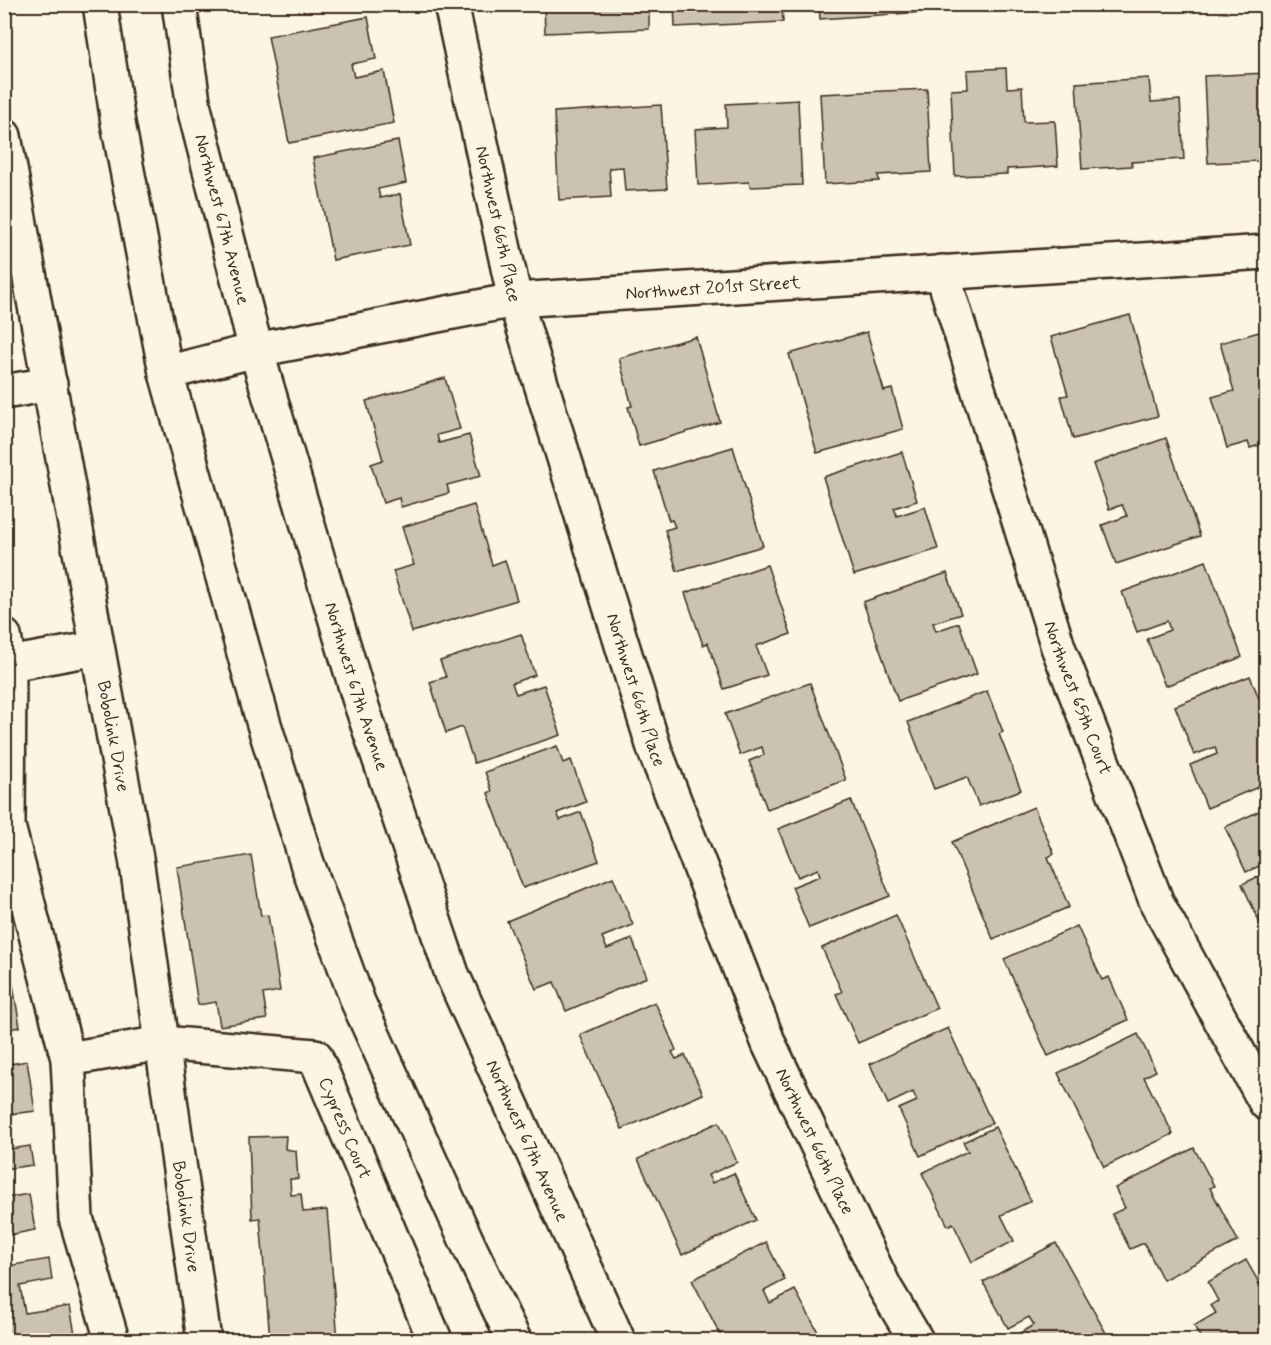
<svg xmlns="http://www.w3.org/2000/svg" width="1271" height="1345" font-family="Mynerve,sans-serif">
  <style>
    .building { fill: #ccc2b3; stroke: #3b2a1e; stroke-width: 1.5 }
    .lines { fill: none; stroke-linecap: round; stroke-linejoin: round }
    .minor-casing { stroke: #3b2a1e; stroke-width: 38 }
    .major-casing { stroke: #3b2a1e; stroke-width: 38 }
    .minor { stroke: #fcf5e5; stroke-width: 33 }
    .major { stroke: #fcf5e5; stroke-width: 33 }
    .labels { text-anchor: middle; stroke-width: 4.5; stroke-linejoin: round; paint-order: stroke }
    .street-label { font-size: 18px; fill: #3b2a1e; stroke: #fcf5e5 }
  </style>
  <rect width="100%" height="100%" fill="#fcf5e5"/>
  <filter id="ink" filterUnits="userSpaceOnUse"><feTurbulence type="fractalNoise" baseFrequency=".0167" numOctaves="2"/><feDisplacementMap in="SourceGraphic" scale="12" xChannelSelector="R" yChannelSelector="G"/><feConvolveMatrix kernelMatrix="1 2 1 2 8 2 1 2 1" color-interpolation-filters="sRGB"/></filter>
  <g filter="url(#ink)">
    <g class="building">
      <path d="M544,4H649V29L545,33Z"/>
      <path d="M674,4H782L783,22L675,27Z"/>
      <path d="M819,4H923L924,12L820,19Z"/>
      <path d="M945,4H1017V5L945,9Z"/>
      <path d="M368,17L376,59L351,64L354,77L384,71L394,123L289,143L268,36Z"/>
      <path d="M1006,68L1007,88L1022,87L1024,122L1055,121L1058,166L1007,169V174L955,176L951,90L968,89L967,70Z"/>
      <path d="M1266,73V156H1259V161L1208,163L1204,76Z"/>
      <path d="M1149,78L1151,102L1180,100L1184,159L1131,162L1132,166L1082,169L1076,83Z"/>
      <path d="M927,89L931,172L878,175L879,181L825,184L820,94Z"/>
      <path d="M798,100L802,185L750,187L749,182L698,185L695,129L727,127L726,104Z"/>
      <path d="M661,105L667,189L625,191L623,167L609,168L611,197L559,200L554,112Z"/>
      <path d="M398,141L406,183L378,189L380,198L400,194L410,245L333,260L313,158Z"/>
      <path d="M1130,315L1158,416L1073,439L1061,396L1068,395L1051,337Z"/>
      <path d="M1266,330V443L1250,448L1248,442L1227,448L1212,397L1234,391L1220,343Z"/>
      <path d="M867,332L884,391L892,389L903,429L817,453L789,354Z"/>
      <path d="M696,337L720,422L639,446L628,407L632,406L619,358Z"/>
      <path d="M445,378L460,429L437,435L439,443L469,435L481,476L447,485L449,493L401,507L399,498L383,503L371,464L383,460L366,401Z"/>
      <path d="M1166,438L1200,536L1116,564L1102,525L1127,516L1122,505L1109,509L1093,464Z"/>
      <path d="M733,447L763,546L677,571L665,530L675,527L672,520L669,521L654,471Z"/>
      <path d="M902,452L917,501L894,508L897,516L925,507L938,549L854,575L823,477Z"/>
      <path d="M474,505L492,565L505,560L517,600L412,632L393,571L414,565L402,527Z"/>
      <path d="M1206,561L1242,657L1165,686L1147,639L1170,630L1167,621L1137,632L1122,592Z"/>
      <path d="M767,565L791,634L756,646L767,675L724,689L708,643L703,645L685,593Z"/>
      <path d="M947,573L961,614L933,623L936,631L959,623L977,674L898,701L863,602Z"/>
      <path d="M521,634L535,675L512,683L516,694L544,685L561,735L474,763L462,727L446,733L430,682L446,677L440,661Z"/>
      <path d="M1250,676L1266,716V784L1207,808L1190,765L1217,754L1215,747L1194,755L1175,706Z"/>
      <path d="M810,683L846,780L767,809L749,761L764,755L762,747L740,755L725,714Z"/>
      <path d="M987,691L1003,732L999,734L1021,790L979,806L967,777L934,789L908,722Z"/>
      <path d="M557,746L563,763L571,760L586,802L557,813L560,820L581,812L599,861L523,888L488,793L492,791L485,772Z"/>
      <path d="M851,800L890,896L809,928L792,887L820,876L818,869L798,877L778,829Z"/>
      <path d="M1034,807L1054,854L1048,857L1069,907L993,939L952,842Z"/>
      <path d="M1266,808V865V863L1246,872L1225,827Z"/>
      <path d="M251,855L261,916L268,915L280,991L263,994L267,1019L220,1026L216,1002L198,1005L177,867Z"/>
      <path d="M1266,873V921L1260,923L1242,884Z"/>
      <path d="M613,877L633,925L602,937L607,949L632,939L647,977L566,1011L554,982L536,989L507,921Z"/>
      <path d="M896,915L937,1008L858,1043L836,994L842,992L822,948Z"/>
      <path d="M1077,926L1102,980L1109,977L1128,1020L1048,1056L1004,959Z"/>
      <path d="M12,979L20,1027L4,1030V981Z"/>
      <path d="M655,1002L676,1050L672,1052L676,1059L685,1055L703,1094L622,1129L580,1035Z"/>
      <path d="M948,1028L992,1123L920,1156L899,1109L917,1101L913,1092L888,1104L870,1064Z"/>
      <path d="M1138,1034L1156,1071L1144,1077L1173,1134L1104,1167L1058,1073Z"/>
      <path d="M27,1061L35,1111L4,1115V1065Z"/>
      <path d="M719,1122L737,1162L708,1175L712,1183L734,1173L756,1220L682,1255L638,1159Z"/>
      <path d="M995,1127L1031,1201L1001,1215L1014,1241L972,1262L953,1223L948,1226L922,1173L968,1151L963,1142Z"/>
      <path d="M286,1136L285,1149L296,1151L298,1179H290L291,1195L301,1194L303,1212L327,1210L338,1340H270L260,1218L252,1219L249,1137Z"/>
      <path d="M30,1146L33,1165L4,1169V1150Z"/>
      <path d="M1194,1148L1214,1186L1210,1188L1238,1241L1163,1280L1144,1243L1130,1249L1112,1214L1125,1208L1115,1188Z"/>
      <path d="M29,1194L35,1230L4,1236V1198Z"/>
      <path d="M4,1242L8,1266L49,1259L52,1280L20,1286L25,1313L70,1306L76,1340H4Z"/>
      <path d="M766,1242L785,1280L764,1291L770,1303L795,1290L820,1336L811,1340H723L692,1280Z"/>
      <path d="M1056,1243L1107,1335L1097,1340H1008L1034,1325L1029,1317L1008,1328L983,1282Z"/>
      <path d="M1246,1260L1266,1295V1340H1202L1194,1326L1216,1313L1211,1305L1218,1301L1208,1282Z"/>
    </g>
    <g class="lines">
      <g class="minor-casing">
        <g id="minor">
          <path id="s1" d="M451,4L515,300L655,751L769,1044L885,1288L916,1340"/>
          <path id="s2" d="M4,136L136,858L204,1340"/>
          <path id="s3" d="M942,272L1058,647L1157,903L1266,1103"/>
          <path id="s4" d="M166,373L256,350L515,300L1266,252"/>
          <path d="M4,392L50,384"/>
          <path d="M4,636L9,664L8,826L68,1059L76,1218L112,1340"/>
          <path d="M9,664L97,648"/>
          <path id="s5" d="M68,1059L162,1043L315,1056L435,1340"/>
        </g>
      </g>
      <g class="major-casing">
        <g id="major">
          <path d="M100,4L118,123L166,373L263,721L307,863L358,1002L469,1246L514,1340"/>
          <path id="s6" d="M179,4L194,108L256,350L359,698L452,974L618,1340"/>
        </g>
      </g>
      <use href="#minor" class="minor"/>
      <use href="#major" class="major"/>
    </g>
  </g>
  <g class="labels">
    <g class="street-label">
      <text dy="6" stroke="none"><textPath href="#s6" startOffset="220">Northwest 67th Avenue</textPath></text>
      <text dy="6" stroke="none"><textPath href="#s1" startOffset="225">Northwest 66th Place</textPath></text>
      <text dy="6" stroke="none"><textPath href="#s4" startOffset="555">Northwest 201st Street</textPath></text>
      <text dy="6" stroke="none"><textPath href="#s6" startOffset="706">Northwest 67th Avenue</textPath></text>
      <text dy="6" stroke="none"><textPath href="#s1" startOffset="711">Northwest 66th Place</textPath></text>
      <text dy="6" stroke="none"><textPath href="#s3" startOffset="447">Northwest 65th Court</textPath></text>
      <text dy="6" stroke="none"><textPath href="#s2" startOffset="610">Bobolink Drive</textPath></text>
      <text dy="6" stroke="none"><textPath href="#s5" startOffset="327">Cypress Court</textPath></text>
      <text dy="6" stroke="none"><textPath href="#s6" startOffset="1192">Northwest 67th Avenue</textPath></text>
      <text dy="6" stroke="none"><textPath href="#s1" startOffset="1197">Northwest 66th Place</textPath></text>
      <text dy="6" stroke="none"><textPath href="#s2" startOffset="1096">Bobolink Drive</textPath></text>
    </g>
  </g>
  <rect width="1271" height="1345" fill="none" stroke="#fcf5e5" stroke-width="24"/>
  <rect x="12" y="12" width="1247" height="1321" fill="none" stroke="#3b2a1e" stroke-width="2" filter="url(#ink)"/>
</svg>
